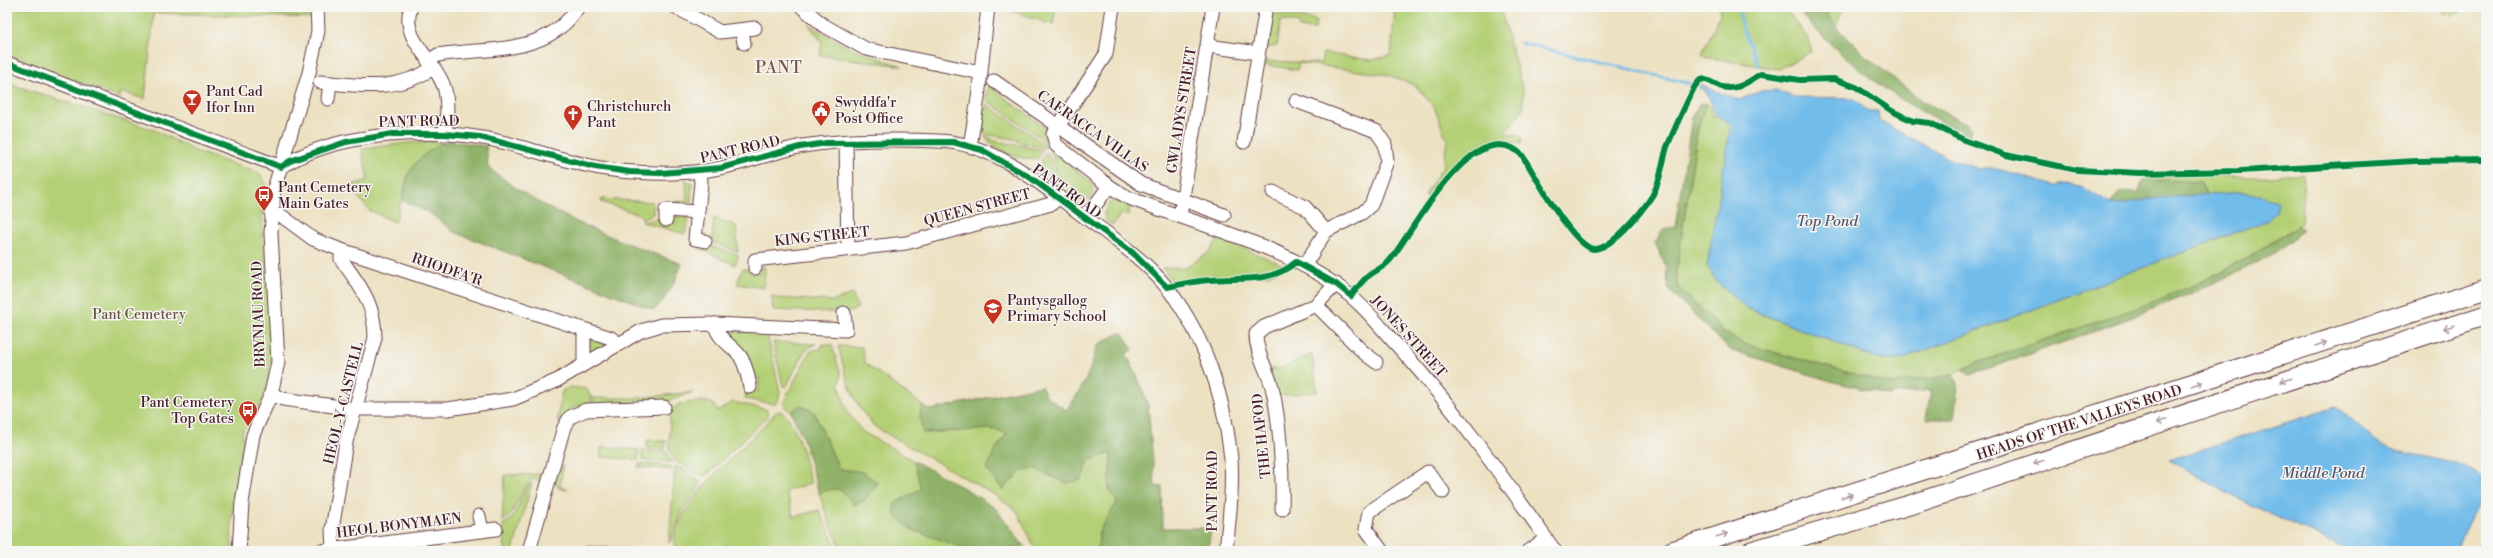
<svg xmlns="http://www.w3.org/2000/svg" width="2493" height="558" font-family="'Libre Bodoni',serif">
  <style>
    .green { fill: #b4d076; stroke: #7f7850 }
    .forest { fill: #8fb267; stroke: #6c6849 }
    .water { fill: #71bcea; stroke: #5e6e8a }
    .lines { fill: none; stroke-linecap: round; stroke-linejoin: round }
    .stream { stroke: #71bcea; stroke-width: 3 }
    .minor-casing { stroke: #623c42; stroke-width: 15 }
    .highway-casing { stroke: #623c42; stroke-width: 21 }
    .minor { stroke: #fff; stroke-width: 13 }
    .highway { stroke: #fff; stroke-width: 19 }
    .cycleway-casing { stroke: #f6f6f2; stroke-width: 8 }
    .cycleway { stroke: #00873e; stroke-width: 6 }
    .oneway { stroke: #ae9aa0 }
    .labels { text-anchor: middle; stroke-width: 3; stroke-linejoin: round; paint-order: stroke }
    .poi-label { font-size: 14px; fill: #4a1f2b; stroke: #f6f6f2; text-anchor: start }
    .street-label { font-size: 14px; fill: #4a1f2b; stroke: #f6f6f2 }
    .park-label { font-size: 14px; fill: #6a5442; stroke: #f6f6f2 }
    .water-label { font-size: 15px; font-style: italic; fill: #58566e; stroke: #f6f6f2 }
    .quarter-label { font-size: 16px; letter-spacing: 1px; fill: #7e524c; stroke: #f6f6f2 }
  </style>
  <rect width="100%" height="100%" fill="#f6f6f2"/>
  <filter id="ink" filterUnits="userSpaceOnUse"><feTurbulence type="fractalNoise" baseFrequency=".025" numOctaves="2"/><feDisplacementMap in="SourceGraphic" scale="8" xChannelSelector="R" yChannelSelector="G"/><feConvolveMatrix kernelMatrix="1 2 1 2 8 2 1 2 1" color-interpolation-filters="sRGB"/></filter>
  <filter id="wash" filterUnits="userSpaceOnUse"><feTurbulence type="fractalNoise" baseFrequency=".012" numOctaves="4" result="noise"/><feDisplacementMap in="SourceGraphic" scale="16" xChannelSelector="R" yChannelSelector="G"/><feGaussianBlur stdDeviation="0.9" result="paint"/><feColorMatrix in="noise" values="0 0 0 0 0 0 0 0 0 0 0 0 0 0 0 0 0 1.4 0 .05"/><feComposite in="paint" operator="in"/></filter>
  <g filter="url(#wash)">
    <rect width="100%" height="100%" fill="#ece1c1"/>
    <g class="green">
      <path d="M7,7H313L312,18L154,13L145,99L121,92L120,98L7,55Z"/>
      <path d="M1001,7H1056L1053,25Z"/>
      <path d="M1395,7H1500L1523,91V109L1505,133L1519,135L1522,138L1521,144C1476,135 1451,164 1429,197L1425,195L1443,167L1447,140L1434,107L1416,86L1388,75L1299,63L1297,70L1260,64L1261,61L1321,63L1323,53L1372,60L1391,55Z"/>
      <path d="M1719,7H1784L1807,37L1812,51L1779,69L1704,57L1702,53L1720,16Z"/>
      <path d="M1822,7H1843L1836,27Z"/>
      <path d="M2439,7H2464C2457,17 2445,17 2439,7Z"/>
      <path d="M1271,13L1316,20L1315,29L1299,28L1298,23L1281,20L1277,46L1265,48Z"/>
      <path d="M808,24C838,44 868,55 902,66L820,55L822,42Z"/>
      <path d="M7,83L154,130L197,152L259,173L265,182C266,193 262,204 262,215C263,276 288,361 255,415C251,421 249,426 243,429L242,437L244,440C237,476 229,514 232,551H7Z"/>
      <path d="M988,85L1047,129L1045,141L989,102L986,97Z"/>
      <path d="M1706,103L1711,110L1712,117L1716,116L1731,124L1707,266L1717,282L1746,308L1880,360H1900L2268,220L2276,212L2243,192L2207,195L2200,182L2158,180L2148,176L2212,174L2228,177H2269L2304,173L2301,224C2270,244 2239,263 2206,279C2137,313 2055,336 1982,361L1962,369L1953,375L1890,384L1744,344L1727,334L1678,288L1676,273L1698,128Z"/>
      <path d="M986,104L1047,146L1045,148L1018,142V140L984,134L983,120Z"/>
      <path d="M985,136L995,141L1043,150L1038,158C1021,161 994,152 985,136Z"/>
      <path d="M444,142C435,148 423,154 416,163C404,178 402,203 395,222L369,210L349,186L368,180L362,149L406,143Z"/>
      <path d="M1050,149L1090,181L1094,188L1091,198L1078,201L1063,190Z"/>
      <path d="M1047,152L1061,187L1060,189L1040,167L1043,163L1041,160Z"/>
      <path d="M686,180L692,184L691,203L672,205V202L687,201Z"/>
      <path d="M602,199L653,202V214L642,219L641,215L601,202Z"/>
      <path d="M1115,201L1131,206L1127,216L1121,214L1113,225L1106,221L1104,213L1109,203Z"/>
      <path d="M670,216L687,217L689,220L685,234L642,222Z"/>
      <path d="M714,218L736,226L738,252L712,242Z"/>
      <path d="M1219,238L1286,266L1268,275L1216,277L1174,283L1162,268H1186L1209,252Z"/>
      <path d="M700,243L739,255L735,265L700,249Z"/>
      <path d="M762,265L765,268L764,288L737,284L742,269H751V274L759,273Z"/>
      <path d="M852,294L858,308L848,313L773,310L772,296L777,298L834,301Z"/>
      <path d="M722,331L767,333L780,392L778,401L774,404L745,399L746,391H759V378H755Z"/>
      <path d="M589,338L605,342L606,344L590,356Z"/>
      <path d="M773,342L816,344L805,350L786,387L783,386Z"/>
      <path d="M823,344L832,345L841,375L839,384L847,412L863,432L914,461L921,489L894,504L910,529L937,538L1006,551L1023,545L1027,551H843L830,525L819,493L833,488L845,492L863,472L839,469L814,412L800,405L791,412L785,407L784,401L810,351L820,349Z"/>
      <path d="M838,346L862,347L865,363L922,405L920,415L923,433L991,429L1007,433L995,451L1021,471L1034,468L1065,483L1089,460L1111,453L1109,489L1117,502L1099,532L1098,551H1036L1017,511L993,494L875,427C851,401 847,380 838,346Z"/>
      <path d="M1312,354L1317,392L1276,396L1270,369H1279Z"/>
      <path d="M570,387L587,389L591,397V405L572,408L560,422L557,421L562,391Z"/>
      <path d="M693,392L668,401L593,405V396L595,398H637Z"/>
      <path d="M702,401L712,403L718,411L733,402L766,409L768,416L706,476C696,476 688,465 676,462L669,450L670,411L679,404Z"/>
      <path d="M780,411C798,420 805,464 811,483L786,491L794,517L819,510L838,551H684L678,549L673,542C683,492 744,451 775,413Z"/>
      <path d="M647,440L666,441L665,449L647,448Z"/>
      <path d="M601,447L639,450L638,460L601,457Z"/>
      <path d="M642,450L666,452L672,462L642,460Z"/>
      <path d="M639,463L670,466L672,470L638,467Z"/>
      <path d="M560,466H563L560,487L567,488V490L560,489L555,482Z"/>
      <path d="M675,466L692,473L701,484L683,510L669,543Z"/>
      <path d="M543,474L541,481L530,479L509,517L502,521L505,475Z"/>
      <path d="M532,482L513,551H505L503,524L511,520L529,484Z"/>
      <path d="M587,546L628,549L627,551H586Z"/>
    </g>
    <g class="forest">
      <path d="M1806,7H1822L1836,27L1868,58L1922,101L1966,123L1971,129L1970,135C1901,105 1850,69 1801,13Z"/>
      <path d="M1706,103L1698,128L1676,273L1678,288L1727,334L1744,344L1890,384L1953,375L1958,383L1954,419H1926L1931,390L1888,395L1834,382L1730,350L1668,289L1666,266L1655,243L1663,229L1675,227L1692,118L1699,104Z"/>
      <path d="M450,141L486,146L488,167C542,213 615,239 682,264L674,283L662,302L654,310L454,232L430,213L403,201C405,192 405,181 409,173C415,160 436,143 450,141Z"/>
      <path d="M2148,176L2158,180L2200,182L2207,195L2148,199L2123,205L2110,204L2120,192L2138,193L2142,182Z"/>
      <path d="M2297,227L2303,230C2284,251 2254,264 2229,276C2145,316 2057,344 1970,375L1962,369C2042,338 2126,316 2205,280C2237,265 2267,246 2297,227Z"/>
      <path d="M1122,332L1133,350L1126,354L1137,375L1148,405L1155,487L1162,486L1163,528H1211L1208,551H1098L1099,532L1117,502L1109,489L1111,453L1089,460L1081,480L1066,483L1034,468L1021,471L1003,490L986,469L995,451L1007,433L991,429L923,433L920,415L922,405L930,410L1041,386L1047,397L1066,410C1082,391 1092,369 1097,345Z"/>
      <path d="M2486,396V420L2480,411Z"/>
      <path d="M800,405L814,412L839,469L863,472L878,483L864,501L853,505C842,488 838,486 819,493L803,438L791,412Z"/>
      <path d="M914,461L964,488L996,509L1023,545L1006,551L966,549L910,529L895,515L894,504L921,489Z"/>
      <path d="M2486,538V551H2473Z"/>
    </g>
    <g class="water">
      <path d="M1700,85L1739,100L1761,91L1776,90L1793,97L1854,98L1867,111H1878L1879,121L1950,159L1979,169L1992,167L2054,186L2067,184L2084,188L2110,204L2123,205L2148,199L2243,192L2278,201L2276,212L2268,220L1900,360H1880L1746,308L1717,282L1707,266L1731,124L1716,116L1707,92L1699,88Z"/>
      <path d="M2336,407C2350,417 2372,441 2386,447C2406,457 2486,460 2486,489L2455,551H2351L2234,497L2169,460Z"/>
    </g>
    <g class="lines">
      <g class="stream">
        <path d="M1739,7L1741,24L1759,66"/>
        <path d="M1521,43L1691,84"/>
      </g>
    </g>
  </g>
  <g filter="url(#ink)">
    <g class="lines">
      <g class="minor-casing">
        <g id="minor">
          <path d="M411,7C399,40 437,60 445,90C448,103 447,120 445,134"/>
          <path d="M676,7L720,32L755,28"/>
          <path d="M802,7L823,25L866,49L981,73"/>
          <path d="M1113,7L1106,54L1053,134L1056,145L1109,186L1127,197C1196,225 1274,242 1336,285C1359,300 1376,322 1394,342C1454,407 1504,479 1555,551"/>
          <path d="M742,30L744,43"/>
          <path d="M1208,46L1258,53"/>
          <path d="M428,61L438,55C487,47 548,56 578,7"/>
          <path d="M7,63L281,167"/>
          <path d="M994,81L1141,184L1224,215"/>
          <path d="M320,82C362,86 397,92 433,68"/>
          <path d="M328,99L330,83"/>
          <path d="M1296,101L1376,131L1385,144L1387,161L1371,205L1362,213L1326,231L1304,266"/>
          <path d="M846,142L848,249"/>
          <path d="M1244,142L1266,7"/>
          <path d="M970,146L978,98L988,7"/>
          <path d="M281,167C337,131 438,126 502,142C546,153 588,170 634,172C662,174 692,174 720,168C748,162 775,151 803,146C847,139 894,139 938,141C987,142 1031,176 1069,205C1096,226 1126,245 1151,270C1200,318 1224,392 1231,459C1233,489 1229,521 1226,551"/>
          <path d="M700,171L701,183L695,239L705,241"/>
          <path d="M1273,192L1305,207L1326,231"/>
          <path d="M1181,210L1213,7"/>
          <path d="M271,213L279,214L313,239L341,250L611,338L619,344"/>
          <path d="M1086,218L1109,186"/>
          <path d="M666,220V210L697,212"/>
          <path d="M755,268V260L906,243L1051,204L1059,197"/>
          <path d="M1316,305L1363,352L1376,362"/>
          <path d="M715,324L846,330L844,313"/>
          <path d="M584,331V364"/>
          <path d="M271,394L283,399L355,409H448L513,399L556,381L641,331L661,325L715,324C717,339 732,345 740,356C746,365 748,376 750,387"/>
          <path d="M1282,509C1283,474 1280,420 1272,387C1267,369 1256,353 1256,334L1264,327L1316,305L1336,284"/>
          <path d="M479,516L482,531"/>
          <path d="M333,549L332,530L346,442L375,338C375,303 360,286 341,259V250"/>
          <path d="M239,551L242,503L253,435L271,394L278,362L271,233L274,189L309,73L318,31L317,7"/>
          <path d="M321,551L496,529"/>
          <path d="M529,551L564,427L570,417L586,410L664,407"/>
          <path d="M1382,551L1366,529L1369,512L1428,472L1443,492"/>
          <path d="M1528,551L1546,539"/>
        </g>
      </g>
      <g class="highway-casing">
        <g id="highway">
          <path d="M1672,551L2486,289"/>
          <path d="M1751,551L1913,504L2486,315"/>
        </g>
      </g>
      <use href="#minor" class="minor"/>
      <use href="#highway" class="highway"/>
      <g class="cycleway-casing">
        <path id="cycleway" d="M7,63L281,167L290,161L346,142L393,134H445L480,137L595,167L630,172L661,173L721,168L800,147L827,143L953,142L982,150L1031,178L1133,253L1167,287C1181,284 1195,281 1210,280C1240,277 1271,284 1296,262L1336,284L1351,296C1356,290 1361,282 1367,277C1374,271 1385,267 1391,259C1414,230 1475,110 1522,155C1537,178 1567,236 1590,248C1607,256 1643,210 1652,196C1661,182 1662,163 1667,147C1675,127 1685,106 1695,86L1701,79C1710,80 1715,85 1722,87C1739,91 1748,81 1761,74L1800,80L1834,79L1856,87L1892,111L1913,121L1930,123L1964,140L2006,155L2077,170L2140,173L2240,171L2416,161L2486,160"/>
      </g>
      <use href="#cycleway" class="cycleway"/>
    </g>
    <defs><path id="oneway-shaft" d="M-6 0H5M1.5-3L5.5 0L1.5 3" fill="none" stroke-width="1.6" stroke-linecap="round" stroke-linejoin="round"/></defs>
    <g class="oneway">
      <use href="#oneway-shaft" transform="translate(2449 327) rotate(162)"/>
      <use href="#oneway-shaft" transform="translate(2321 344) rotate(-18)"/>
      <use href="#oneway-shaft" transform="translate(2286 380) rotate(162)"/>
      <use href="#oneway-shaft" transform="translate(2197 384) rotate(-18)"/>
      <use href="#oneway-shaft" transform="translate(2162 421) rotate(162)"/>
      <use href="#oneway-shaft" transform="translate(2039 462) rotate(161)"/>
      <use href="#oneway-shaft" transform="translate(1847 496) rotate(-17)"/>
      <use href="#oneway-shaft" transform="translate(1722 535) rotate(-17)"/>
    </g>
  </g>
  <defs>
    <g id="bar-pin" transform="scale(1)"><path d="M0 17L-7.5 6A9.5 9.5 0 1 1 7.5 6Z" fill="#c8321e" stroke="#f6f6f2"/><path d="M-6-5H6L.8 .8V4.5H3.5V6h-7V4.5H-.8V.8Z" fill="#fff"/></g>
    <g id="civic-pin" transform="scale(1)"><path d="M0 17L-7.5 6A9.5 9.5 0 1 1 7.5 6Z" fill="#c8321e" stroke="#f6f6f2"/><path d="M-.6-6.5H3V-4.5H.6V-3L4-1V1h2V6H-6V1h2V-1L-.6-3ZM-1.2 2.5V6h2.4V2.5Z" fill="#fff"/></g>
    <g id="church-pin" transform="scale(1)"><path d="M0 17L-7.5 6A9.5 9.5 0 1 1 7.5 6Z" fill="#c8321e" stroke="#f6f6f2"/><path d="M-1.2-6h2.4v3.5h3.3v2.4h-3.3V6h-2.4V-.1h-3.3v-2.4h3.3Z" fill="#fff"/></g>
    <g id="bus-pin" transform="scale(1)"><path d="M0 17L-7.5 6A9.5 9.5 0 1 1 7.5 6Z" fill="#c8321e" stroke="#f6f6f2"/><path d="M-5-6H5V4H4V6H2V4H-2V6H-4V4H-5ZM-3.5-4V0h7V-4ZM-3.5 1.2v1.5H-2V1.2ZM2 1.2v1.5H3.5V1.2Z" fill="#fff"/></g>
    <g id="school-pin" transform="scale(1)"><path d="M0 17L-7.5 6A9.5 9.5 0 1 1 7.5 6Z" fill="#c8321e" stroke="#f6f6f2"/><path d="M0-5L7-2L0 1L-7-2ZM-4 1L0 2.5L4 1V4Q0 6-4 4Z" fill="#fff"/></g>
  </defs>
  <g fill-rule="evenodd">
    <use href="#bar-pin" x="192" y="99"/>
    <use href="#civic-pin" x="821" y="110"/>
    <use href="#church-pin" x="573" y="114"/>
    <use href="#bus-pin" x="264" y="195"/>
    <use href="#school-pin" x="993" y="308"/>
    <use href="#bus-pin" x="248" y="410"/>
  </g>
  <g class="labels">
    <g class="poi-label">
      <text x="206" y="96">Pant Cad<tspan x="206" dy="16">Ifor Inn</tspan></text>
      <text x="835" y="107">Swyddfa'r<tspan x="835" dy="16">Post Office</tspan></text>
      <text x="587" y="111">Christchurch<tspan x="587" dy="16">Pant</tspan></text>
      <text x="278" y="192">Pant Cemetery<tspan x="278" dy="16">Main Gates</tspan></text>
      <text x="1007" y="305">Pantysgallog<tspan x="1007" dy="16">Primary School</tspan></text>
      <text x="234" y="407" text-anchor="end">Pant Cemetery<tspan x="234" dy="16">Top Gates</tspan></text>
    </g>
    <g class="street-label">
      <text transform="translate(1181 110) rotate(-81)" y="5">GWLADYS STREET</text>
      <text transform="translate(419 121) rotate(-1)" y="5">PANT ROAD</text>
      <text transform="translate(1093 131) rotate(35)" y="5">CAERACCA VILLAS</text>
      <text transform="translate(740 149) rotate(-13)" y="5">PANT ROAD</text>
      <text transform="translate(1067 191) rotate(36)" y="5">PANT ROAD</text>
      <text transform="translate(977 207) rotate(-15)" y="5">QUEEN STREET</text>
      <text transform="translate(822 236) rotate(-6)" y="5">KING STREET</text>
      <text transform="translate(447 269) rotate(19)" y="5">RHODFA'R</text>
      <text transform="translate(258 314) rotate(-92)" y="5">BRYNIAU ROAD</text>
      <text transform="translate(1409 336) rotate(48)" y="5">JONES STREET</text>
      <text transform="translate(343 403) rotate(-76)" y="5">HEOL-Y-CASTELL</text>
      <text transform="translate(2079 422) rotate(-18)" y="5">HEADS OF THE VALLEYS ROAD</text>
      <text transform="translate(1261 436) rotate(-96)" y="5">THE HAFOD</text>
      <text transform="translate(1212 491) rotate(-90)" y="5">PANT ROAD</text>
      <text transform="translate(399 525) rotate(-7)" y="5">HEOL BONYMAEN</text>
    </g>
    <g class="park-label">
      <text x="139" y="319">Pant Cemetery</text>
    </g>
    <g class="water-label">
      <text x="1827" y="226">Top Pond</text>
      <text x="2323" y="478">Middle Pond</text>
    </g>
    <g class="quarter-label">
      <text x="779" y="73">PANT</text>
    </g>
  </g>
  <rect width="2493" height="558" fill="none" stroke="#f6f6f2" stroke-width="24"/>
</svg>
